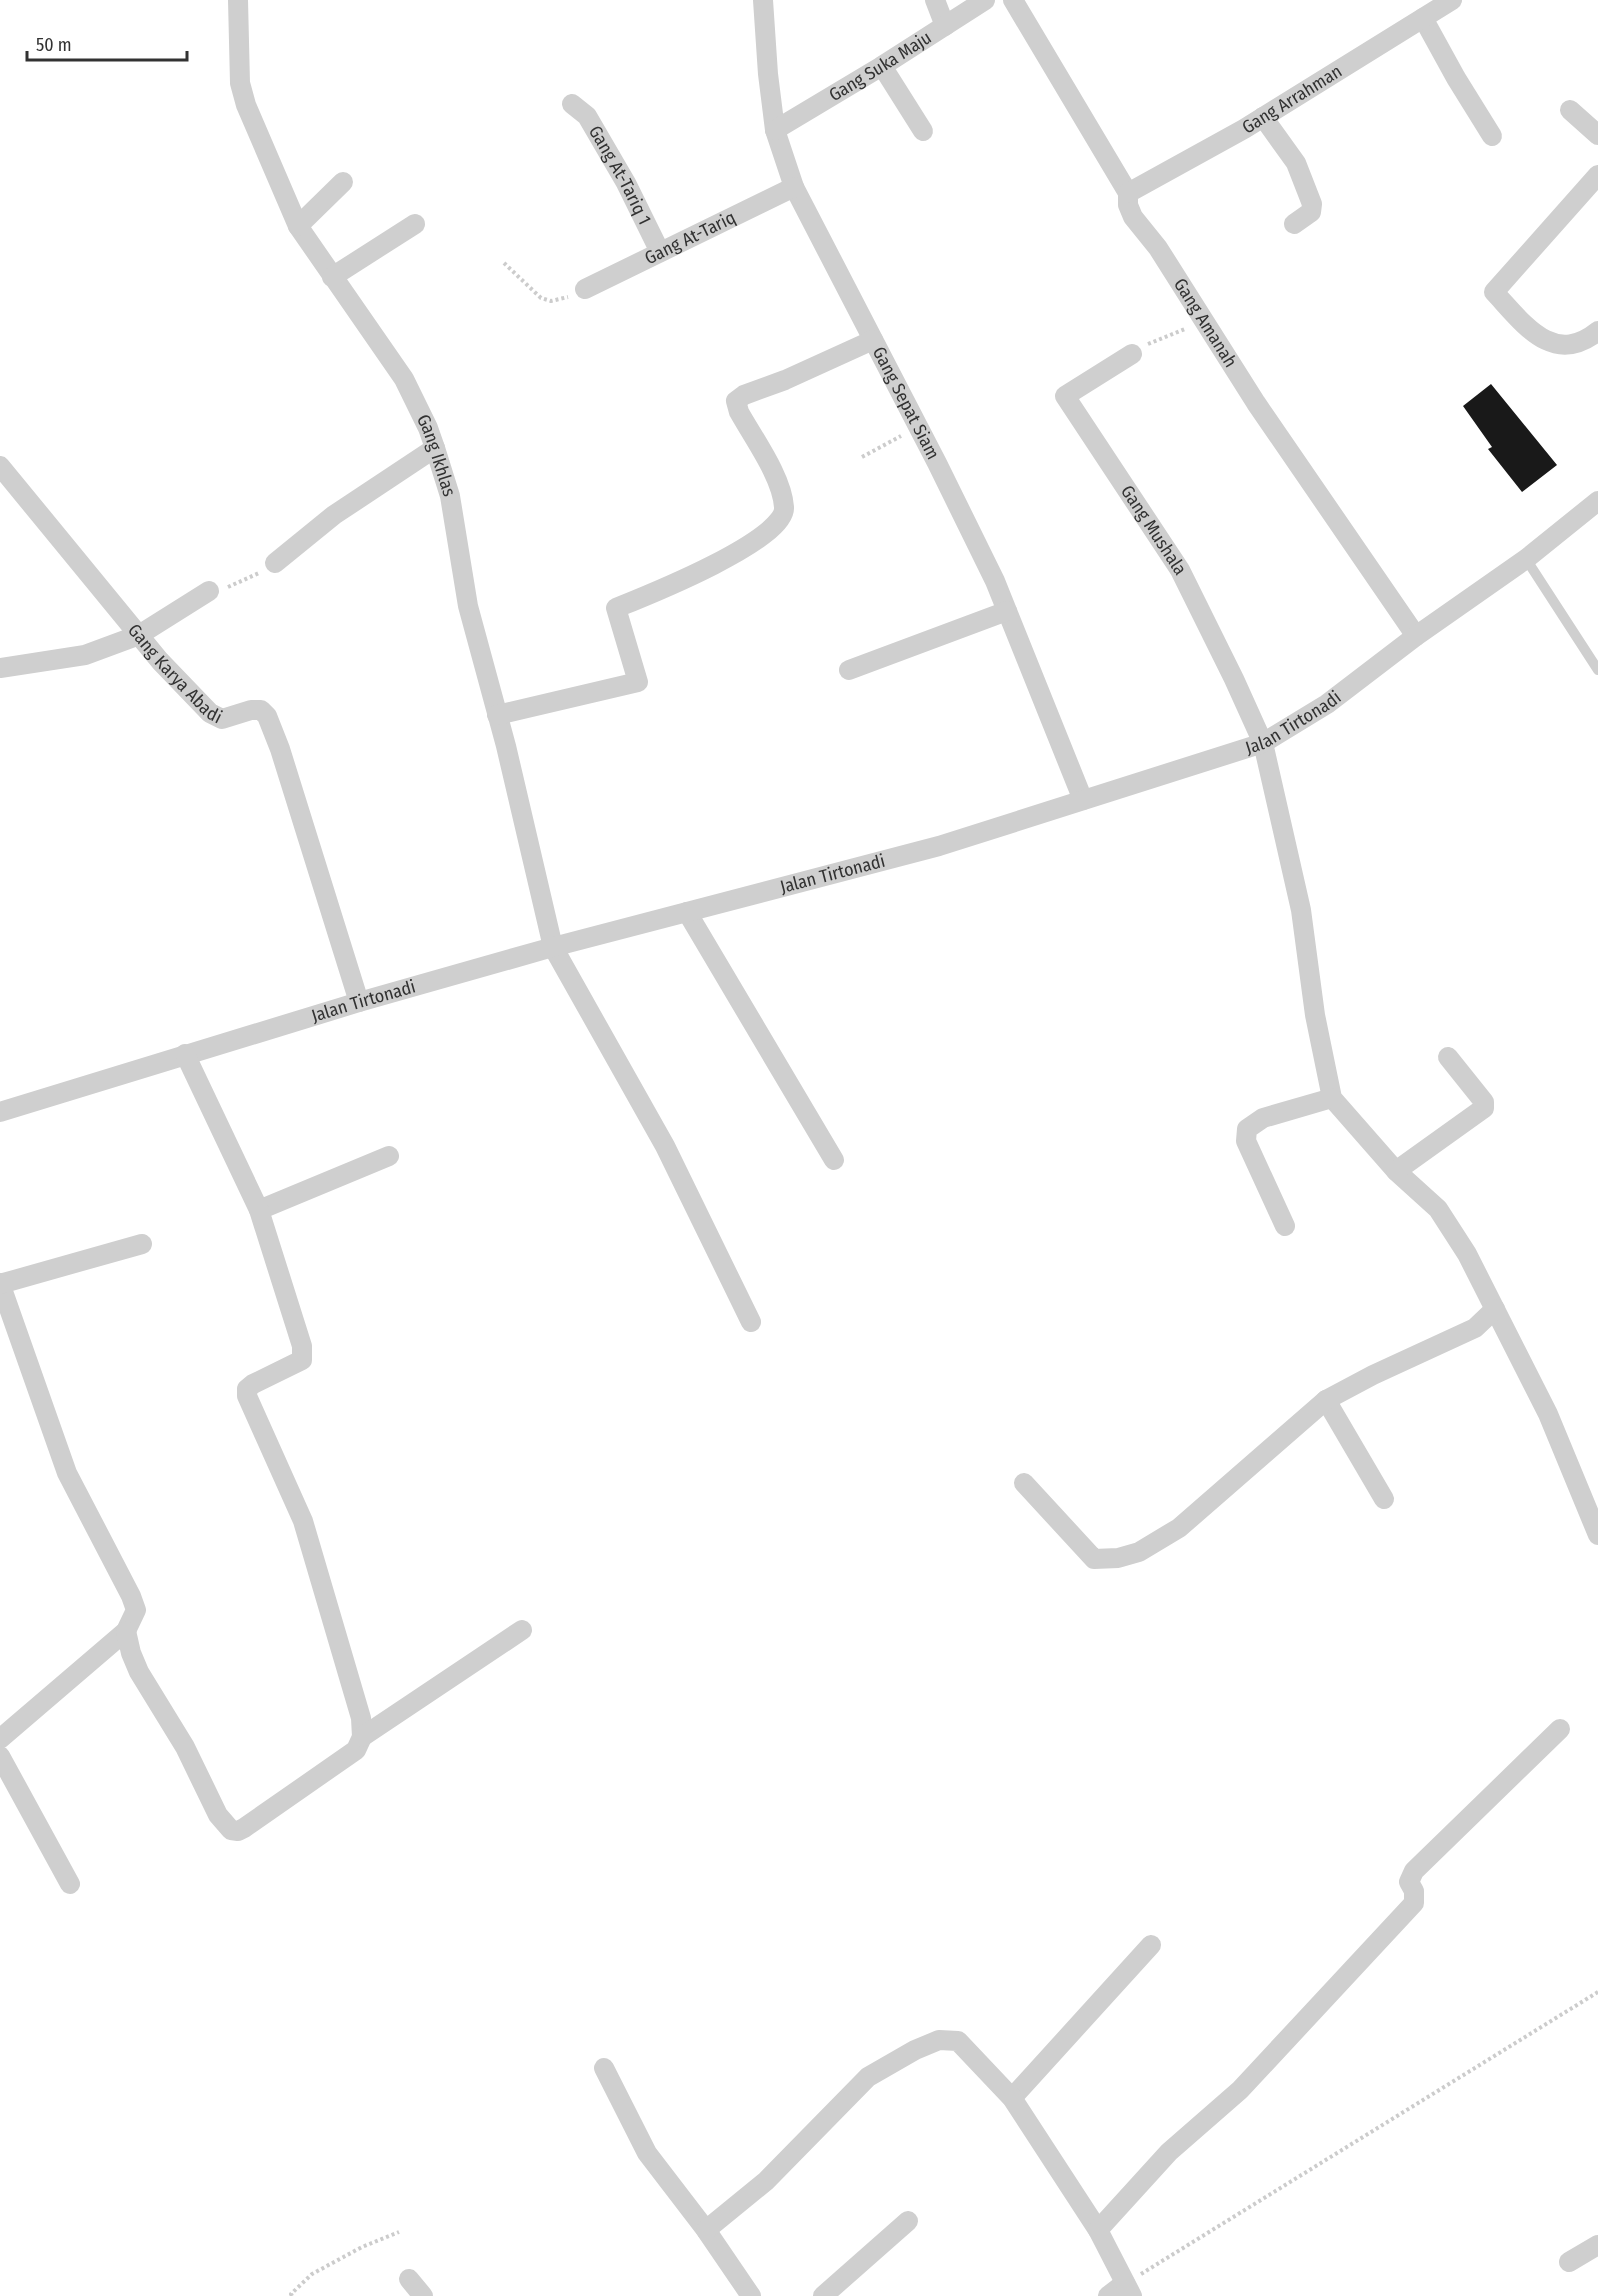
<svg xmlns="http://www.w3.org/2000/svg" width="1598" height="2296" font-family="'Fira Sans Condensed',sans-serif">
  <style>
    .building { fill: #191919 }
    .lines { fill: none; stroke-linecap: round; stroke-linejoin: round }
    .path { stroke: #ccc; stroke-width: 4; stroke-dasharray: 3 3; stroke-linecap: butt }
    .service { stroke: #cfcfcf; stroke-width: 10 }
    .minor { stroke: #cfcfcf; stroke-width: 20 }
    .labels { text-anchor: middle; stroke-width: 6; stroke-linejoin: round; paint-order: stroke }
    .street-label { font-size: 18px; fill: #323232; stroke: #fff }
  </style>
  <rect width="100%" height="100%" fill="#fff"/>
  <path class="building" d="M1491,384L1557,465L1522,492L1488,449L1492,447L1463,406Z"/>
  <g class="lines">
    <g class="path">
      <path d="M504,263L541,298L551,301L568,297"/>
      <path d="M1148,344L1185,329"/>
      <path d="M862,457L901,436"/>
      <path d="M228,587L259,573"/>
      <path d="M1141,2274L1598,1992"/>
      <path d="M292,2296L291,2294L312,2274L362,2247L399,2232"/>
    </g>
    <path class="service" d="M1526,559L1598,670"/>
    <g class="minor">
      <path id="s1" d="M238,0L240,83L246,105L298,226L404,379L428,428L435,448L450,496L468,606L506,746L553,947L665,1146L751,1322"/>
      <path id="s2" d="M763,0L768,74L775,130L794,187L937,463L995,581L1083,800"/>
      <path d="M935,0L945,26"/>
      <path id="s3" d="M1013,0L1128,193V205L1133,217L1158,248L1256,403L1416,636"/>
      <path d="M1423,18L1456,78L1492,136"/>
      <path d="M882,66L923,131"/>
      <path id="s4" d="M572,104L587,116L626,183L660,252"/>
      <path d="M1570,110L1598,135"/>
      <path d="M1263,117L1296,163L1312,204L1311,212L1294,224"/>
      <path id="s5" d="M775,130L882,66L985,0"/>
      <path d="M1598,175L1494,292C1524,324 1553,367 1598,331"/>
      <path id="s6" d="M1128,193L1244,129L1452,0"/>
      <path d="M298,226L343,182"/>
      <path d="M332,277L415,224"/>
      <path id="s7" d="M585,289L794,187"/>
      <path id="s8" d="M1132,354L1065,396L1180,570L1234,679L1263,743L1301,910L1315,1015L1332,1098L1396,1171L1438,1209L1467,1254L1548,1414L1598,1535"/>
      <path id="s9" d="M0,466L160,661L210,713L222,719L251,710H261L267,716L280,749L359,1002"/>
      <path d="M275,563L334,515L435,448"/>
      <path d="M0,668L85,655L139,635L209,591"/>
      <path d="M849,670L1007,611"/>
      <path d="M497,715L638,682L616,608C646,596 787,540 784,507C782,477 754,439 739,412L736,401L744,395L785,380L873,340"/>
      <path d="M687,912L834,1160"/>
      <path id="s10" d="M0,1112L359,1002L553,947L939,846L1263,743L1327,704L1416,636L1526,559L1598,501"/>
      <path d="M1396,1171L1484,1108V1102L1448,1057"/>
      <path d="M259,1210L389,1156"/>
      <path d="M1285,1226L1246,1141L1247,1129L1263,1118L1332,1098"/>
      <path d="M0,1283L67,1473L131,1596L136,1610L126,1631L0,1739"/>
      <path d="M0,1284L142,1244"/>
      <path d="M1326,1400L1384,1499"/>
      <path d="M1024,1483L1094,1559L1118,1558L1139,1552L1179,1528L1326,1400L1373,1375L1475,1328L1495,1309"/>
      <path d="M126,1631L131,1653L139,1672L185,1747L218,1815L231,1830L238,1831L244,1828L356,1750L362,1737L361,1718L303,1521L247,1396V1389L253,1384L302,1360V1346L259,1210L185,1054"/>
      <path d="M362,1737L522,1630"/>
      <path d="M0,1756L70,1884"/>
      <path d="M604,2068L647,2153L706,2230L751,2296"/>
      <path d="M1012,2098L1151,1945"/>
      <path d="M706,2230L766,2181L868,2077L915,2050L939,2040L958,2041L1012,2098L1098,2230"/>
      <path d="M1569,2262L1598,2245"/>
      <path d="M409,2279L423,2296"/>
      <path d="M823,2296L908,2221"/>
      <path d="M1108,2296L1125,2283"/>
      <path d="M1132,2296L1098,2230L1169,2152L1240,2090L1414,1903V1891L1409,1882L1414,1871L1560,1729"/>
    </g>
  </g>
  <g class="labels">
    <g class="street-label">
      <text dy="6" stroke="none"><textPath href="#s5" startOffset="123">Gang Suka Maju</textPath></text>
      <text dy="6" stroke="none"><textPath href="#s6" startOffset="189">Gang Arrahman</textPath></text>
      <text dy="6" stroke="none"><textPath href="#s4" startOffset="87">Gang At-Tariq 1</textPath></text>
      <text dy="6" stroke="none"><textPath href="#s7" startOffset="117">Gang At-Tariq</textPath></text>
      <text dy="6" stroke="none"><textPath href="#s3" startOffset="378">Gang Amanah</textPath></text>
      <text dy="6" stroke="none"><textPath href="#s2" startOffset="434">Gang Sepat Siam</textPath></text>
      <text dy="6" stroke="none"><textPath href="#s1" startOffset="507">Gang Ikhlas</textPath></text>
      <text dy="6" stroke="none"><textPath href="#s8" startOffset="240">Gang Mushala</textPath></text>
      <text dy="6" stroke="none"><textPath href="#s9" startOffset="272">Gang Karya Abadi</textPath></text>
      <text dy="6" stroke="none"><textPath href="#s10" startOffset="1352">Jalan Tirtonadi</textPath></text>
      <text dy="6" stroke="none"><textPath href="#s10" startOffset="866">Jalan Tirtonadi</textPath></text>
      <text dy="6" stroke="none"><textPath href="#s10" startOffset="380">Jalan Tirtonadi</textPath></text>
    </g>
  </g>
  <path d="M27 51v9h160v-9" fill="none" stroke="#323232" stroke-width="3"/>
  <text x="36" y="51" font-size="18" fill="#323232" stroke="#ffffff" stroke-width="4.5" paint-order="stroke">50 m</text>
</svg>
